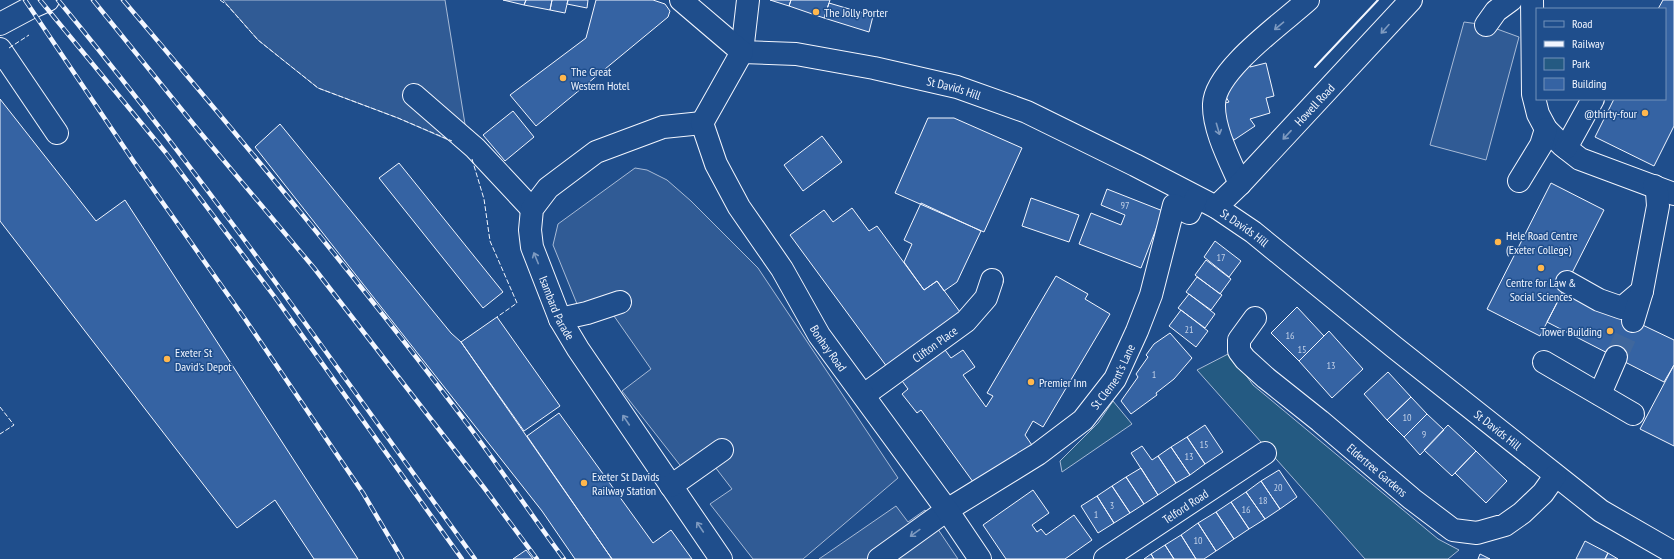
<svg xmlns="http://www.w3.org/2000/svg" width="1674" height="559" font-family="'PT Sans Narrow',sans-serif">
	<rect width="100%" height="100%" fill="#1f4e8c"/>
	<path fill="#245a82" stroke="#a8bbd7" d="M1230 353 1253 385 1438 539 1459 550 1448 559H1365L1197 370Z
		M1113 401 1132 424 1062 472 1060 461 1098 423Z"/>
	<path fill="#305b95" stroke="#a8bbd7" d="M223 0H445L469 149 398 118 318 88 258 40Z
		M1464 22 1486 25 1519 37 1486 160 1430 145Z
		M635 168 647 170 667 180 691 201 758 268 898 478 803 559H753L710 504 732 489 705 454 683 469 622 391 651 369 614 316 611 301 577 304 553 245 558 224Z
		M896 506 908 522 925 510 958 559H819Z"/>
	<path fill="#3563a3" stroke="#f2f6ff" d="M503 0H526L524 5Z
		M526 0H552L550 10 524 5Z
		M552 0H568L565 13 550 10Z
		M568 0H588L587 8 567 4Z
		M596 0H653L665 4 670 11 668 17 536 126 510 95 586 38Z
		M770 0H791L789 6Z
		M791 0H830L824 18 789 6Z
		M1663 0H1674V126L1654 166 1595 137 1614 99H1665V9H1658Z
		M829 3 873 16 869 32 824 18Z
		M1248 57 1250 67 1266 63 1274 96 1266 98 1270 113 1250 119 1255 126 1234 140 1224 126 1218 105 1229 102 1223 92Z
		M0 99 96 221 125 200 358 559H314L275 500 237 528 0 221Z
		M513 111 534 137 505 161 483 135Z
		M928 118H954L1022 148 984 232 895 193Z
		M280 124 451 333 461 342 612 559H575L542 511 255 147Z
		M822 136 842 162 803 191 784 165Z
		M399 163 503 292 483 308 379 178Z
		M1551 183 1604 210 1540 336 1487 309Z
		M1107 189 1163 211 1141 268 1079 244 1091 213 1121 225 1125 215 1101 205Z
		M1031 198 1079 215 1069 242 1022 226Z
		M921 203 981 231 957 282 944 291 937 281 924 290 904 262 912 244 904 240Z
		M852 208 869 231 877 226 924 290 937 281 963 316 890 371 790 235 824 210 833 222Z
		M1215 241 1241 261 1229 277 1204 257Z
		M1206 260 1231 279 1220 294 1195 275Z
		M1056 276 1088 294 1085 299 1110 314 1043 427 1033 421 1025 435 1036 451 976 486 921 410 917 413 902 394 908 389 897 374 940 343 951 358 963 350 975 367 963 375 986 407 993 396 987 393Z
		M1197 277 1222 295 1211 310 1186 292Z
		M1565 288 1674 340V365L1664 382 1547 322Z
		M1189 294 1215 314 1205 328 1178 308Z
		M1297 307 1324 336 1299 361 1271 333Z
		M1181 310 1208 331 1196 347 1169 326Z
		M497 317 560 406 524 431 461 342Z
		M1329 331 1363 369 1332 398 1299 361Z
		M1170 333 1192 358 1174 379 1156 393 1157 395 1131 414 1121 401 1138 377 1136 374 1148 357 1146 355 1154 344Z
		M1674 365V446L1640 429Z
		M1388 372 1411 397 1387 420 1364 394Z
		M1411 397 1427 414 1404 437 1387 420Z
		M559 413 653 543 671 530 692 559H612L527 436Z
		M1427 414 1444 430 1420 455 1404 437Z
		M1205 425 1223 452 1205 464 1187 437Z
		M1448 425 1476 451 1452 476 1424 450Z
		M1187 437 1205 464 1190 475 1171 447Z
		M1142 446 1152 460 1158 456 1176 483 1158 495 1131 453Z
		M1171 447 1190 475 1176 483 1158 456Z
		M1476 451 1507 481 1486 503 1455 473Z
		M1141 468 1158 495 1144 504 1126 477Z
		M1279 470 1297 497 1280 509 1261 481Z
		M1126 477 1144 504 1130 513 1112 486Z
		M1261 481 1280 509 1265 519 1246 492Z
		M1112 486 1130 513 1114 523 1097 496Z
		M1033 490 1049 513 1032 525 1037 532 1041 529 1046 535 1074 515 1092 540 1065 559H1006L983 525Z
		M1246 492 1265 519 1249 529 1231 502Z
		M1097 496 1114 523 1098 533 1081 506Z
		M1231 502 1249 529 1234 539 1216 512Z
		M1216 512 1234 539 1216 551 1198 523Z
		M1198 523 1216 551 1204 559H1196L1181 535Z
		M1181 535 1196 559H1174L1165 545Z
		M1585 541 1608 553 1605 559H1576Z
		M1165 545 1174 559H1154L1151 554Z
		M526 550 533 559H513Z
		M1608 553 1618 559H1605Z
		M1151 554 1154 559H1144Z
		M1480 554 1490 559H1478Z"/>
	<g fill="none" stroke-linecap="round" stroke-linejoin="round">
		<path stroke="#3f679d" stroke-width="22" stroke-dasharray="22 11" stroke-linecap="butt" d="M1616 357 1633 321"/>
		<defs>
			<g id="minor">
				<path id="s1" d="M748 0 742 52 796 54 874 68 957 87 1027 112 1135 165 1216 207 1253 232 1394 347 1601 511 1674 553"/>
				<path d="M1532 0 1533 94 1538 114 1546 129 1562 145 1580 159 1674 194"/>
				<path d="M0 24 30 8 48 0"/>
				<path d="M1486 25 1496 11 1511 0"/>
				<path d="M0 49 57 133"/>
				<path d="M414 95 475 148 532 209"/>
				<path id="s2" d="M702 123 663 127 596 152 548 188 532 209 530 230 532 247 560 319 578 349 721 559"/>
				<path d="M1566 148 1593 99"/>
				<path d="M1519 181 1541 145 1546 129"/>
				<path d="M1240 184C1230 161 1213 129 1214 104 1215 70 1284 22 1308 0"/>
				<path id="s3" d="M1216 207 1240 184 1411 0"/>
				<path d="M1567 282 1599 300 1622 308 1642 291"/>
				<path id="s4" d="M1255 318 1239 340V351L1245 359 1266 378 1320 421 1412 499 1453 530 1477 533 1505 525 1522 513 1543 493 1555 476"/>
				<path d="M560 319 587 313 620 302"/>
				<path d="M1633 321 1642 291 1658 206 1657 192 1654 186"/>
				<path d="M1544 362 1633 414"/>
				<path d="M1600 394 1616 357"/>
				<path id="s5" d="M864 395 966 321 986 298 992 280"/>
				<path d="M671 486 722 450"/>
				<path id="s6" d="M879 559 947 510 1038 454 1083 420 1115 379 1137 331 1151 295 1174 205 1189 213 1196 198"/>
				<path id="s7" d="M1105 559 1265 453"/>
			</g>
			<g id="highway">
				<path id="s8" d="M681 0 742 52 702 123 716 164 739 207 782 269 819 335 947 510 980 559"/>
			</g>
		</defs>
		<use href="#minor" stroke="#f2f6ff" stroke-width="24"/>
		<use href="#highway" stroke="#f2f6ff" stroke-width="24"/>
		<use href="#minor" stroke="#1f4e8c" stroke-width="22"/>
		<use href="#highway" stroke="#1f4e8c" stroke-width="22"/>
		<defs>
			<path id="rail" d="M25 0 134 162 245 319 363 493 402 559
				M40 0 166 153 274 296 462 559
				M58 0C206 179 339 371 475 559
				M93 0 199 131 314 268 485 489 537 559
				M123 0C241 139 358 279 468 425 501 469 531 515 564 559"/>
		</defs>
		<use href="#rail" stroke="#f2f6ff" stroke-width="4.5"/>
		<use href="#rail" stroke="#1f4e8c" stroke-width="3" stroke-dasharray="9" stroke-linecap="butt"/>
		<path stroke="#f2f6ff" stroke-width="1" stroke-dasharray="5 2" stroke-linecap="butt" d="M220 0 227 5 258 40 318 88 398 118 452 141
			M9 48 29 35
			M472 159 484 199 490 241 517 303 497 317
			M0 407 14 425 0 434"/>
		<path stroke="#f2f6ff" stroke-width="2" d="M1315 67 1378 0"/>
	</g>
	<defs><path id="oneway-shaft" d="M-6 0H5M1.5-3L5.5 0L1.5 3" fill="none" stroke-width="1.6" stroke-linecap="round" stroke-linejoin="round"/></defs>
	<g stroke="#7e9ac0">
		<use href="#oneway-shaft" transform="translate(1279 26) rotate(140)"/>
		<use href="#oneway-shaft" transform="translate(1385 29) rotate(132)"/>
		<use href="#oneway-shaft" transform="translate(1218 129) rotate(74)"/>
		<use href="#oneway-shaft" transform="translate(1287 135) rotate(133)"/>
		<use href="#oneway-shaft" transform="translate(536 258) rotate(-112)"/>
		<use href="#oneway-shaft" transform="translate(626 420) rotate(-124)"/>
		<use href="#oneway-shaft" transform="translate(700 527) rotate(-124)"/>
		<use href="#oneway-shaft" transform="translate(915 533) rotate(144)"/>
	</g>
	<g fill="#ffb74d" stroke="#1f4e8c" stroke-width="1.5">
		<circle cx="816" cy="12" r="4"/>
		<circle cx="563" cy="78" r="4"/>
		<circle cx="1645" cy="113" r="4"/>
		<circle cx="1498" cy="242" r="4"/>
		<circle cx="1541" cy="268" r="4"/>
		<circle cx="1610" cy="331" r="4"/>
		<circle cx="167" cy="359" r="4"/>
		<circle cx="1031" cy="382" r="4"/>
		<circle cx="584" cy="483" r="4"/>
	</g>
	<g text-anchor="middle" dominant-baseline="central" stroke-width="3" stroke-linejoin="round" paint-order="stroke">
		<g font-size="10" fill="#c3d1e8">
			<text x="1125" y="205">97</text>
			<text x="1221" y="257">17</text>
			<text x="1189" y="329">21</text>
			<text x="1290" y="335">16</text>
			<text x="1302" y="349">15</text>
			<text x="1331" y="365">13</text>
			<text x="1154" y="374">1</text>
			<text x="1407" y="417">10</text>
			<text x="1424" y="434">9</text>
			<text x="1204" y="444">15</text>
			<text x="1189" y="456">13</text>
			<text x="1278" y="487">20</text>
			<text x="1263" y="500">18</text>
			<text x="1112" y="505">3</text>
			<text x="1246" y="509">16</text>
			<text x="1096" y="514">1</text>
			<text x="1198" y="540">10</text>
		</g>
		<g font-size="12" fill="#f2f6ff" stroke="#1f4e8c" text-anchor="start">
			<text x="824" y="12">The Jolly Porter</text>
			<text x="571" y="71">The Great<tspan x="571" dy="14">Western Hotel</tspan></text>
			<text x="1637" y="113" text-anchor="end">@thirty-four</text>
			<text x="1506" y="235">Hele Road Centre<tspan x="1506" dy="14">(Exeter College)</tspan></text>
			<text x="1541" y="282" text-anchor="middle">Centre for Law &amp;<tspan x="1541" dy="14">Social Sciences</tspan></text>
			<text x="1602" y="331" text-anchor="end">Tower Building</text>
			<text x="175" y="352">Exeter St<tspan x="175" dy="14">David's Depot</tspan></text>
			<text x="1039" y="382">Premier Inn</text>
			<text x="592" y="476">Exeter St Davids<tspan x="592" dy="14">Railway Station</tspan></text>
		</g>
		<g font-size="12" fill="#f2f6ff" stroke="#1f4e8c">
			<text stroke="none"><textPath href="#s1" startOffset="268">St Davids Hill</textPath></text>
			<text stroke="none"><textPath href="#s3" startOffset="142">Howell Road</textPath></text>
			<text stroke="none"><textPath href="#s1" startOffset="592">St Davids Hill</textPath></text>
			<text stroke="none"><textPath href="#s2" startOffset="301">Isambard Parade</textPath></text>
			<text stroke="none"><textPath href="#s5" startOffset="87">Clifton Place</textPath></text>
			<text stroke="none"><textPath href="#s8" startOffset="421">Bonhay Road</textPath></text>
			<text stroke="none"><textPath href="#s6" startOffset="300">St Clement's Lane</textPath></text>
			<text stroke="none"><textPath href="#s1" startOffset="916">St Davids Hill</textPath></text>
			<text stroke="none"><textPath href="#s4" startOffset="221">Eldertree Gardens</textPath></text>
			<text stroke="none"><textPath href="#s7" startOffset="96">Telford Road</textPath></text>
		</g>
	</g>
	<rect x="1536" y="8" width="130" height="92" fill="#1f4e8c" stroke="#7391ba"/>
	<rect x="1544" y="21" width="20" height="6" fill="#1f4e8c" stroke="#7391ba"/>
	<text x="1572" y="28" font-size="12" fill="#f2f6ff">Road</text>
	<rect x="1544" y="41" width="20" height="6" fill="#f2f6ff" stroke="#7391ba"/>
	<text x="1572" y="48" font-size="12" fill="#f2f6ff">Railway</text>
	<rect x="1544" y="58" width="20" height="12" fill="#245a82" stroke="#7391ba"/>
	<text x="1572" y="68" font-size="12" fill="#f2f6ff">Park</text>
	<rect x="1544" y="78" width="20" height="12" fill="#3563a3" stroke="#7391ba"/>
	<text x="1572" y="88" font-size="12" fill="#f2f6ff">Building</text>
</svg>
